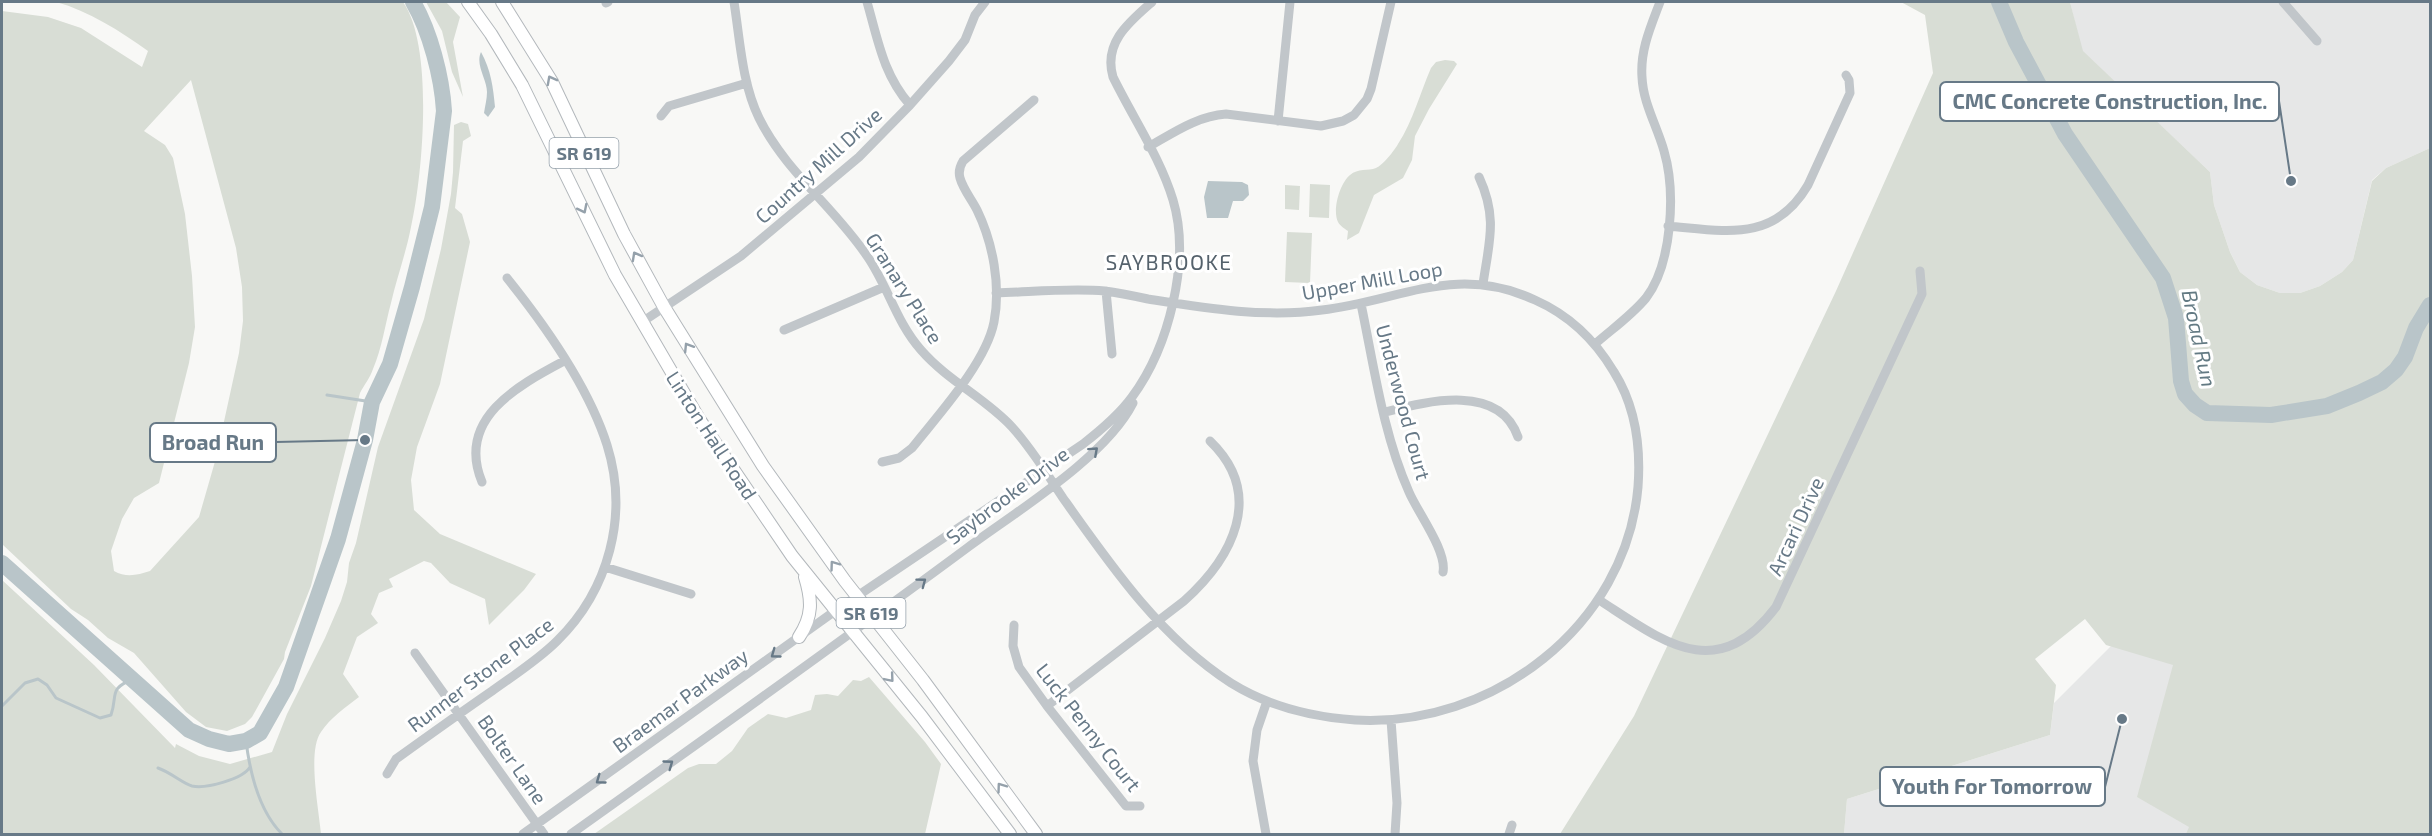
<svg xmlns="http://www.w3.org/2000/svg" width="2432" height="836" font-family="'Exo 2',sans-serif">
	<rect width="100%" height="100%" fill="#f8f8f6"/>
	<path fill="#e6e7e7" d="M2070 2H2430V148L2386 168 2372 180 2353 260 2342 272 2320 286 2300 293H2280L2257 285 2240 272 2230 252 2214 205 2210 172 2082 51Z
		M2131 626 2214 647 2224 834H1844L1847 799 2050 735 2054 703Z"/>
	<path fill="#d8ddd5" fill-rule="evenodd" d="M56 2H403C434 46 423 174 411 227 406 253 397 277 391 303 385 325 382 348 373 369 370 378 364 385 360 393L311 586 285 652 284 659 252 717 245 724 227 731 206 727 186 712 134 653 108 638 88 620 71 609 2 544V11L48 17 81 28 142 67 148 51C120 31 89 11 56 2ZM191 80 236 248 242 287 243 321 239 353 216 458 199 517 150 571C138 575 126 578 114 571L111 551 122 519 134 498 159 483 189 363 195 327 192 276 185 214 173 158 165 145 144 131Z
		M426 2H446L460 17 453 42 463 97 452 72 442 31Z
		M1901 2H2070L2083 51 2210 172 2214 205 2230 252 2240 272 2257 285 2280 293H2300L2320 286 2342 272 2353 260 2372 181 2386 168 2430 148V834H2186L2189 827 2137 797 2173 665 2106 645 2085 619 2035 659 2056 685 2050 735 1847 799 1844 834H1560L1634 716 1836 291 1933 73 1925 15Z
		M1445 60 1454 61 1457 64 1429 109 1415 136 1412 160 1403 178 1374 195 1359 233 1347 240 1348 231C1345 229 1340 226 1338 222 1332 210 1340 183 1350 175 1358 168 1368 171 1376 168 1383 165 1394 151 1398 144 1413 121 1420 93 1431 68L1436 62Z
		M461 122 468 124 471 136 463 141 455 208 462 214 470 242 440 384 417 447 411 480 414 510 440 534 536 574 524 590 489 625 485 599 450 583 431 563 424 561 389 579 393 587 379 593 371 614 378 623 357 637 343 674 359 697C346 707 330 718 321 732 307 751 319 810 321 834H2V580L94 665 175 748 176 744 199 756 230 764 272 752 287 714 325 638 341 601 347 582 349 563 356 543 378 447 424 319 441 249 451 194 453 172 454 125Z
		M1310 184 1330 185 1329 218 1309 217Z
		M1285 185 1300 186 1299 210 1285 209Z
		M1287 232 1312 233 1310 283 1285 282Z
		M869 677 925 742 941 764 925 834H900L898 833 887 834H594L688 768 699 764H716L732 751 748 728 768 714 786 718 811 710 815 695 827 694 838 696 853 680 861 681Z"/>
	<path fill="#b9c5c9" d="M481 52C491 70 493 87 495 107L488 117 484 113C485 106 487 99 487 92 487 79 475 65 481 52Z
		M1208 181 1242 182 1248 185 1249 195 1243 201H1233L1228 218H1207L1204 197Z"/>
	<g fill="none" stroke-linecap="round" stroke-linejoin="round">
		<path stroke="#b9c5c9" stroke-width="3" d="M327 395 372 402
			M2 706 25 683 38 679 47 685 56 698 100 718 111 715C118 695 108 689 133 679
			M246 741C250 773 259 811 282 834
			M158 768C170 772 184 784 192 786 206 789 243 779 250 767"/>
		<path stroke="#b9c5c9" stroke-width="16" d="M1999 2 2016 42 2065 134 2163 278 2176 318 2181 381 2185 394 2195 405 2207 413 2271 415 2327 406 2359 393 2382 382 2396 370 2405 357 2416 328 2430 305
			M2 563 189 730 209 739 229 744 246 741 260 733 286 687 338 539 365 440 372 402 390 364 412 287 432 207 444 111C442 77 430 31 413 2"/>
		<defs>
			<path id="major" d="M468 2 491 34 522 85 615 275 699 419 792 556 922 717 1010 834
				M502 2 552 82 624 234 664 307 763 466 845 581 923 680 1036 834
				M799 637C813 616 812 600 805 577"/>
		</defs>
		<use href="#major" stroke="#b3b8bc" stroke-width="14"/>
		<path stroke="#c1c6ca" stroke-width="9" d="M734 2C740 40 742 83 759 118 785 171 835 208 867 256 888 286 896 322 921 350 948 381 985 398 1012 427 1032 449 1047 474 1063 498 1111 566 1161 638 1231 683 1268 706 1312 717 1355 720 1492 728 1626 626 1638 487 1641 446 1636 407 1614 372 1595 340 1569 315 1535 300 1455 263 1400 301 1322 310 1264 318 1205 308 1148 299 1134 296 1120 293 1105 291 1069 288 1032 292 996 293
			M867 2C878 40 883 74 910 105
			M2283 2 2317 41
			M606 3 608 2
			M661 116 669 106 747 83
			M1278 121 1290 2
			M1148 147C1173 133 1197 116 1226 114L1321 126 1343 121 1354 115 1367 99 1371 89 1391 2
			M1479 177C1498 218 1489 242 1483 284
			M1668 226C1726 231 1774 243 1808 185L1850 93 1849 80 1846 75
			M1106 291 1112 354
			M1361 304C1374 366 1383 434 1409 492 1418 513 1447 551 1443 572
			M642 322 741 256 859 157 910 105 949 61 965 40 975 15 985 2
			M784 330 884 287
			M1595 344C1612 329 1631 316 1646 298 1672 264 1676 192 1664 151 1657 126 1643 103 1642 77 1640 50 1651 26 1660 2
			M1385 412C1425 402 1499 382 1518 437
			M882 462 899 458 912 448C938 415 986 363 994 322 1001 286 993 243 977 210 972 200 963 189 960 178 958 171 960 166 963 161L1034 100
			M482 482C456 419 517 386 564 361
			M605 567 691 594
			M1599 600C1663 641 1716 686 1776 607L1922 294 1920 271
			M1014 625 1013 646 1019 667 1047 706 1126 806H1140
			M415 653 544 834
			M1047 706 1184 601C1232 558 1266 495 1210 441
			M1391 720 1397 803 1395 834
			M387 774 396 759C428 736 460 713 492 691 514 675 538 660 557 641 609 590 629 515 607 445 589 388 544 324 507 278
			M523 834 835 611 1083 444C1101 430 1119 415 1132 397 1169 347 1191 260 1173 200 1160 157 1133 118 1113 77 1103 43 1129 22 1152 2
			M571 834C703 740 836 645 967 548 1017 511 1106 457 1133 403
			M1266 834 1253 761 1257 730 1267 701
			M1509 834 1512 825"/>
		<use href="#major" stroke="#fff" stroke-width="12"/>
	</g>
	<defs><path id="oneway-chevron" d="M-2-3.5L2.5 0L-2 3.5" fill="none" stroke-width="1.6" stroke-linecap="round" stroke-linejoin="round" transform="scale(1.5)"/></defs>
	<g stroke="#95a1ab">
		<use href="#oneway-chevron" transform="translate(551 80) rotate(-118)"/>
		<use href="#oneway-chevron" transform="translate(583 209) rotate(63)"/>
		<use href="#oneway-chevron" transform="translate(636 256) rotate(-119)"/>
		<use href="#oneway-chevron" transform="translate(688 347) rotate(-122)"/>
		<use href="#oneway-chevron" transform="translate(834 565) rotate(-126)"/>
		<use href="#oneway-chevron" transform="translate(890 678) rotate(50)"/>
		<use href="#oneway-chevron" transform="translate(1001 787) rotate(-126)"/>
	</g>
	<g stroke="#677987">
		<use href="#oneway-chevron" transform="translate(1094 451) rotate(-42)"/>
		<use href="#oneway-chevron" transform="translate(922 582) rotate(-37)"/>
		<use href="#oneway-chevron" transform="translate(775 654) rotate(144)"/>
		<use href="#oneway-chevron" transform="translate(669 764) rotate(-36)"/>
		<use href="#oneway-chevron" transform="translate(600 780) rotate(144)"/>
	</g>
	<g text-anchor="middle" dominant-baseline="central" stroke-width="6" stroke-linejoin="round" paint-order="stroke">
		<g fill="#fff" stroke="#95a1ab" stroke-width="1.5">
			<rect x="549.5" y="138" width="69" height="30" rx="4.5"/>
			<rect x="836.5" y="598" width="69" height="30" rx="4.5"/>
		</g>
		<g font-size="18" font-weight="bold" fill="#677987">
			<text x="584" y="153">SR 619</text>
			<text x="871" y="613">SR 619</text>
		</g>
		<g font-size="20" fill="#677987" stroke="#fff">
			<text transform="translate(818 165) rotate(-42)">Country Mill Drive</text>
			<text transform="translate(1372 280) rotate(-10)">Upper Mill Loop</text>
			<text transform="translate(905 288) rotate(58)">Granary Place</text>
			<text transform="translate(1404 402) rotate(75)">Underwood Court</text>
			<text transform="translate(712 435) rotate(57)">Linton Hall Road</text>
			<text transform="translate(1007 495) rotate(-37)">Saybrooke Drive</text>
			<text transform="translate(1795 526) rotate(-65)">Arcari Drive</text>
			<text transform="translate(480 674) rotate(-37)">Runner Stone Place</text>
			<text transform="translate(680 700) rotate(-36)">Braemar Parkway</text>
			<text transform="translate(1089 727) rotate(52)">Luck Penny Court</text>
			<text transform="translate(513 759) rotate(55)">Bolter Lane</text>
		</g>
		<g font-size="21" letter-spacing="1.5" fill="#55626c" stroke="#fff">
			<text x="1169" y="261">SAYBROOKE</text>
		</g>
		<g font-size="21" font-style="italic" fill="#637a83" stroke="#fff">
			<text transform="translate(2200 338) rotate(78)">Broad Run</text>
		</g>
	</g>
	<path fill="none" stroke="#677987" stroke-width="2" d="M2291 181L2279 101M365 440L276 442M2122 719L2105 787"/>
	<g fill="#677987" stroke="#fff" stroke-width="2">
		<circle cx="2291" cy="181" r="6"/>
		<circle cx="365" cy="440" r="6"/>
		<circle cx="2122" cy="719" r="6"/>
	</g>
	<g fill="#fff" stroke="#677987" stroke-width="2">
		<rect x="1940" y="82" width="339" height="39" rx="6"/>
		<rect x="150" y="423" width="126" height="39" rx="6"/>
		<rect x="1880" y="767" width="225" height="39" rx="6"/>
	</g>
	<g font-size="21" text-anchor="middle" font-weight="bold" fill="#677987">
		<text x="2110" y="109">CMC Concrete Construction, Inc.</text>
		<text x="213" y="450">Broad Run</text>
		<text x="1992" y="794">Youth For Tomorrow</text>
	</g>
	<rect width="2432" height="836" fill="none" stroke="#677987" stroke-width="6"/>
</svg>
